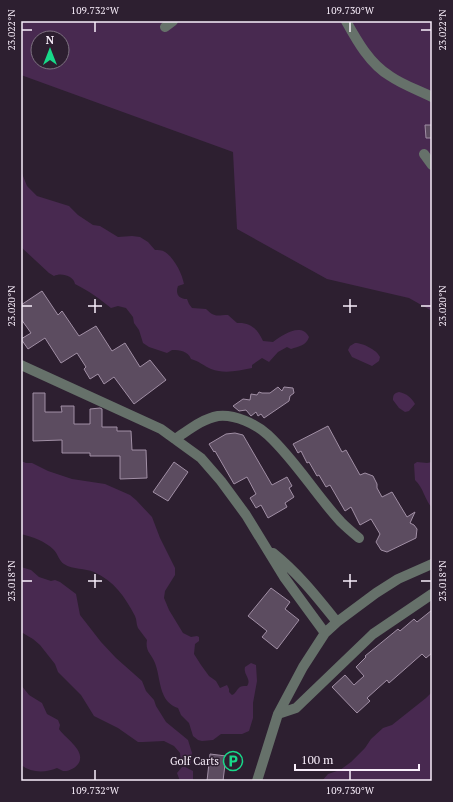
<svg xmlns="http://www.w3.org/2000/svg" width="453" height="802" font-family="'PT Serif',serif">
	<rect width="100%" height="100%" fill="#2d1f30"/>
	<path fill="#482950" fill-rule="evenodd" d="M21 21H432V311L409 298 327 279 237 229 233 152 21 75ZM38 38H62V62H38Z
		M21 171 27 186 37 196 69 206 78 215 93 225 100 226 118 237 132 236 140 237 148 242 155 250C158 250 162 250 165 252 174 258 182 273 184 284L178 286C175 294 179 299 187 299L189 304 192 308 206 309C215 318 217 315 228 315L237 323C250 322 258 329 263 341L273 342C283 335 301 322 309 337 306 346 299 346 291 349L287 347 278 352 269 362 262 358 252 365V368C238 371 224 374 211 369 204 366 199 361 191 359 188 351 180 350 172 350L167 353 149 347 143 343 139 330 134 323 133 317 126 308 118 306 111 308C100 299 89 291 75 284 74 276 61 272 54 276L49 273 21 247Z
		M355 343C363 343 377 350 380 357L379 361 372 366 352 357 348 350 350 346Z
		M399 392C407 394 411 397 415 404L409 411 405 412 399 408 393 400C393 395 394 393 399 392Z
		M21 461 26 463H32L48 471 72 479 105 484 130 495 136 500 152 517 160 538 175 568V575L165 591 164 598 169 610 183 633 191 637 197 636 199 637V641L195 644 194 654 201 665 209 676 216 681 220 688 227 685 229 689V692L232 695 234 694C240 687 238 686 247 686 252 679 243 675 245 667L251 663 256 665 257 681 253 703V718L249 731 242 734H221L213 740 202 741 198 740 193 736 189 723 181 715 178 708C172 706 167 702 164 696 159 686 159 673 155 663 151 653 145 652 147 640 144 636 141 632 138 628 136 624 137 620 135 616 125 597 114 581 94 572 85 568 73 570 64 564 59 561 58 554 54 550 45 541 33 537 21 534Z
		M417 462 427 463 432 462V508C425 500 423 487 415 480L414 464Z
		M21 567 31 570 39 577 51 581 55 580 60 582 76 594 80 615 101 642 116 658 142 681 146 691 154 700 156 706 166 722 188 740 192 753 191 757V764L181 763 180 753 174 746 164 741 143 742H138L118 728 94 716 81 695 58 672 55 664 40 645 33 639 21 632Z
		M21 685 29 695 42 703 47 714 58 720 60 725 59 729C64 737 82 748 80 759 80 766 69 772 63 771 61 770 59 769 57 768 45 773 32 773 21 765Z
		M432 692V781H322L328 774 340 770 351 762 365 748 371 739 383 728 392 725 426 698Z
		M182 767H185L193 771V781H180L177 773Z"/>
	<path fill="#5c4c60" stroke="#a18fa5" d="M425 125H432V138H426Z
		M42 291 58 315 62 311 79 336 96 326 112 351 125 343 140 367 150 360 166 380 134 404 114 377 104 384 98 374 90 379 84 369 86 367 77 353 61 363 45 338 28 349 21 339 31 333 21 319V305Z
		M278 387 282 391 284 387 293 388 294 393 290 396 289 401 264 418 261 414 258 416 256 412 251 416 246 410 239 411 233 406 243 399 250 400 251 394 257 395 259 392 262 393H270Z
		M33 393H45V412H62L61 406H74V424H90V409L100 408 102 409V427H117V431H131L132 450H146L147 478 120 479V456H90V453H62V440L33 441Z
		M328 426 342 452 346 450 360 475 365 473 373 476 377 484V488L382 497 392 492 407 517 415 512 410 523 414 525 417 529 416 538 387 552 381 550 376 542 380 534 371 519 360 525 351 507 345 511 330 485 326 487 319 475 317 476 309 462 307 463 301 451 298 453 293 444Z
		M235 433 243 435 272 485 287 477 292 486 289 488 294 497 285 503 287 507 268 518 261 505 256 508 250 498 256 494 247 477 234 484 215 451 214 452 209 444 226 434Z
		M174 462 188 472 168 501 153 492Z
		M271 588 290 602 285 609 299 620 277 649 262 637 267 631 248 616Z
		M432 610V653L426 658 422 654 389 683 387 680 367 698 370 701 357 713 332 687 345 675 354 685 364 676 356 667 366 657 365 656 398 629 400 631 414 619 417 622Z
		M210 754 226 756 223 781H207Z"/>
	<g fill="none" stroke-linecap="round" stroke-linejoin="round">
		<path stroke="#66716a" stroke-width="10" d="M346 21C357 41 370 64 390 76 403 85 418 90 432 97
			M165 27 173 21
			M424 154 432 165
			M21 365 161 429 201 458 221 481 246 515 284 577 325 633
			M175 439C189 430 202 419 218 416 235 414 256 424 268 435 296 461 315 494 341 522 346 527 353 533 359 538
			M273 553C299 574 316 596 337 622
			M278 714 296 708 373 634 432 594
			M257 781 278 714 303 667 325 633 337 622 376 593 398 579 432 564"/>
	</g>
	<path fill="none" stroke="#f8eefa" stroke-width="1.5" d="M95 22V32M350 22V32M22 30H32M421 30H431M95 299V313M350 299V313M22 306H32M88 306H102M343 306H357M421 306H431M95 574V588M350 574V588M22 581H32M88 581H102M343 581H357M421 581H431M95 770V780M350 770V780"/>
	<defs>
		<symbol id="parking-ring" viewBox="-11 -11 22 22"><circle r="9.5" fill="#2d1f30" stroke="#18d989" stroke-width="1.5"/><path d="M-3.5-5.5H1a3.5 3.5 0 0 1 0 7H-1V5.5H-3.5ZM-1-3.4V-.6H.8a1.4 1.4 0 0 0 0-2.8Z" fill="#18d989"/></symbol>
	</defs>
	<g fill-rule="evenodd">
		<use href="#parking-ring" x="222" y="750" width="22" height="22"/>
	</g>
	<g text-anchor="middle" dominant-baseline="central" stroke-width="3" stroke-linejoin="round" paint-order="stroke">
		<g font-size="11" fill="#f8eefa" stroke="#2d1f30" text-anchor="end">
			<text x="219" y="761">Golf Carts</text>
		</g>
	</g>
	<rect width="453" height="802" fill="none" stroke="#2d1f30" stroke-width="44"/>
	<g transform="translate(50 50)"><circle r="19" fill="#2d1f30" stroke="#7e7281"/>
	<path d="M0-3L7 15L0 10L-7 15Z" fill="#18d989"/>
	<text y="-6" font-size="11" font-weight="bold" text-anchor="middle" fill="#f8eefa">N</text>
	</g>
	<path d="M295 764v6h124v-6" fill="none" stroke="#f8eefa" stroke-width="2"/>
	<text x="301" y="764" font-size="12" fill="#f8eefa" stroke="#2d1f30" stroke-width="3" paint-order="stroke">100 m</text>
	<rect x="22" y="22" width="409" height="758" fill="none" stroke="#f8eefa" stroke-width="1.5"/>
	<g font-size="10" text-anchor="middle" fill="#f8eefa">
		<text x="95" y="14">109.732°W</text>
		<text x="350" y="14">109.730°W</text>
		<text transform="translate(11 30) rotate(-90)" y="4">23.022°N</text>
		<text transform="translate(442 30) rotate(-90)" y="4">23.022°N</text>
		<text transform="translate(11 306) rotate(-90)" y="4">23.020°N</text>
		<text transform="translate(442 306) rotate(-90)" y="4">23.020°N</text>
		<text transform="translate(11 581) rotate(-90)" y="4">23.018°N</text>
		<text transform="translate(442 581) rotate(-90)" y="4">23.018°N</text>
		<text x="95" y="794">109.732°W</text>
		<text x="350" y="794">109.730°W</text>
	</g>
</svg>
